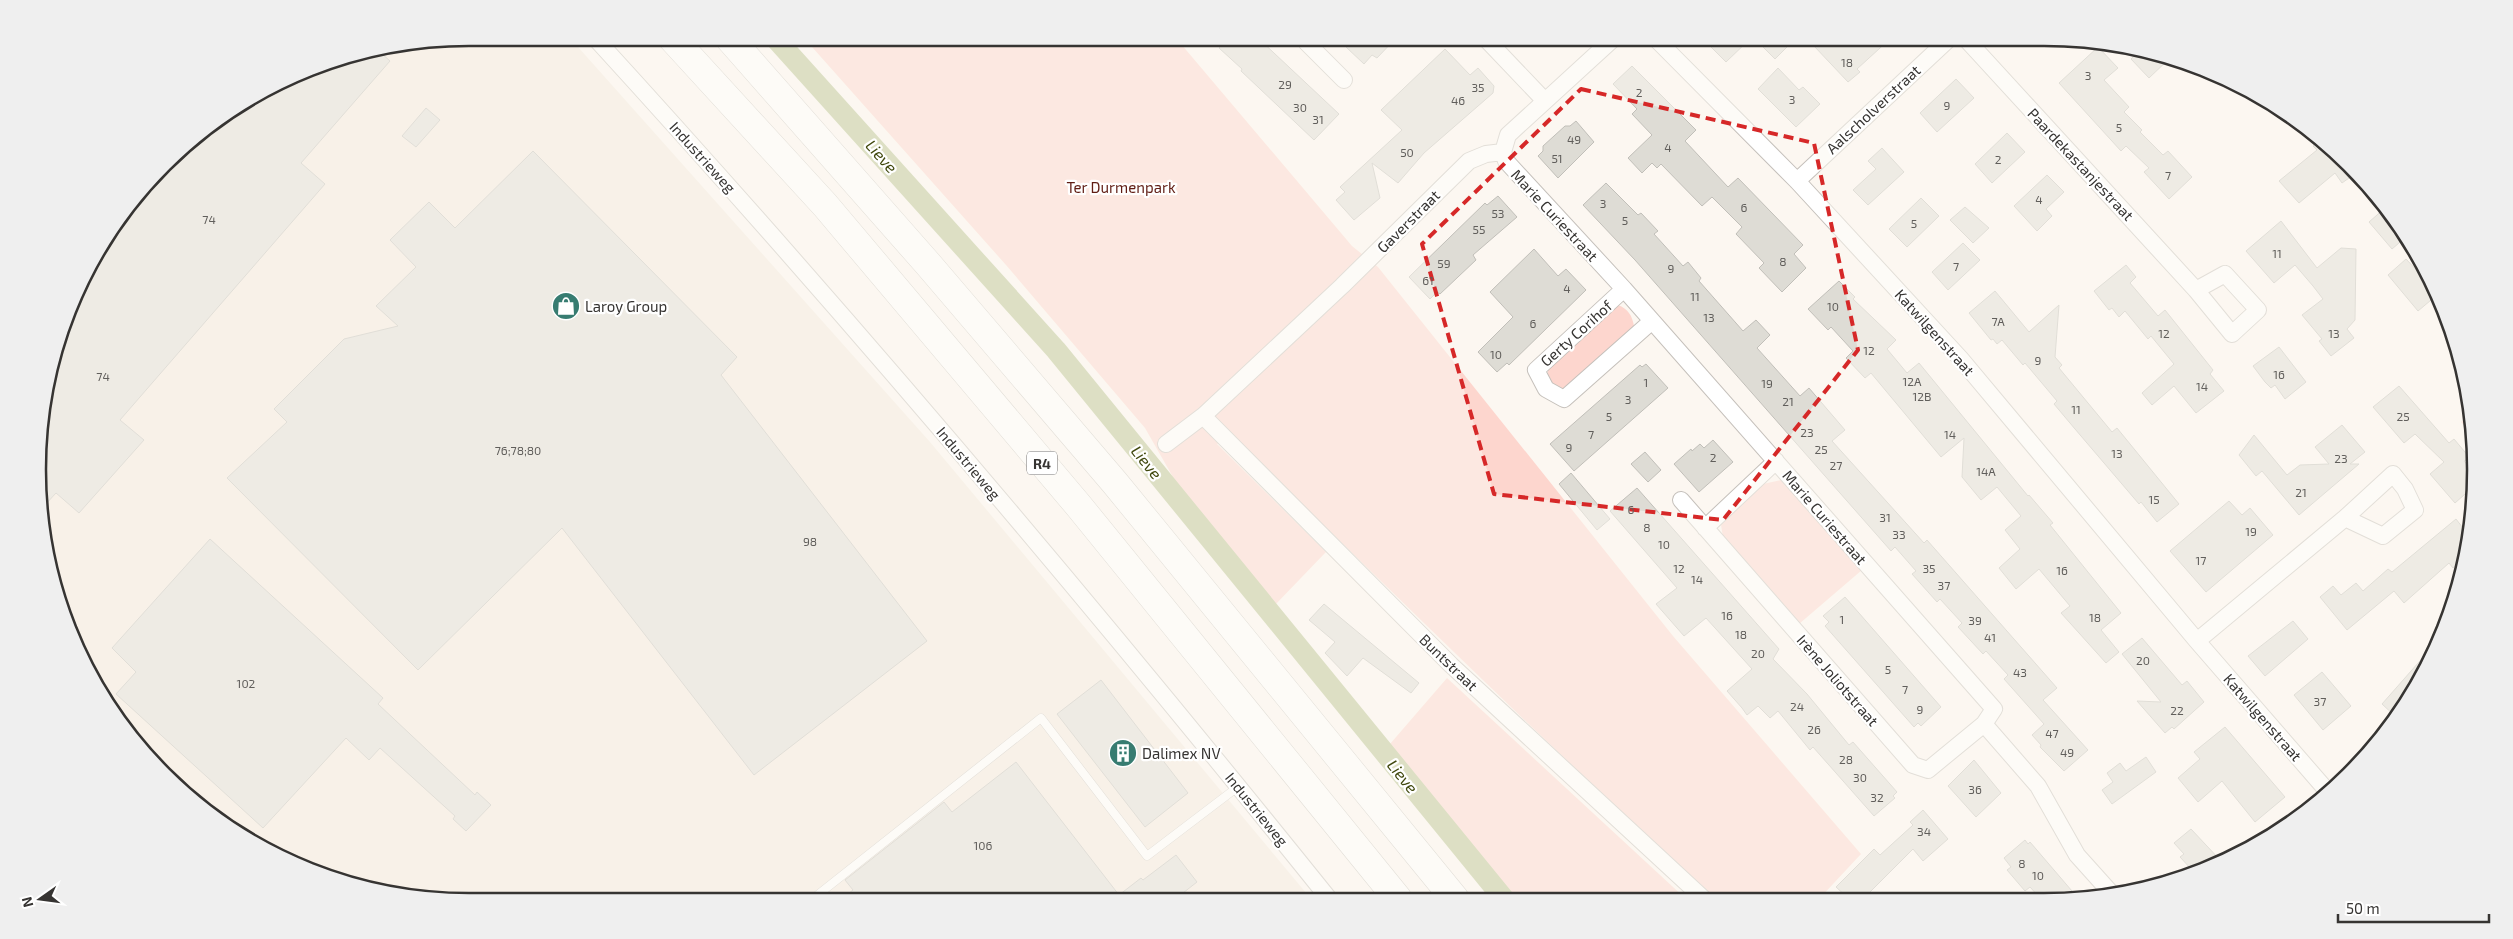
<svg xmlns="http://www.w3.org/2000/svg" width="2513" height="939" font-family="'Exo 2',sans-serif">
	<rect width="100%" height="100%" fill="#fcf7f1"/>
	<path fill="#f3e9de" d="M470 38H570L930 442 1312 900 470 901 357 887 279 857 207 812 110 709 70 635 46 554 41 413 61 330 95 254 185 145 253 96 330 61Z"/>
	<path fill="#fdd6ce" d="M804 38H1176L1352 246 1378 267 1673 636 1861 854 1820 898 1717 899C1551 750 1393 592 1233 437L1217 444 1326 552 1275 605 1186 500 1145 428 1006 265Z
		M1618 305C1628 309 1632 315 1634 326L1566 388 1558 389 1547 379 1548 369Z
		M2472 413 2473 436 2461 422Z
		M1781 480 1862 570 1799 624 1723 537 1721 525 1763 484Z
		M1447 678 1686 899H1516L1390 744Z"/>
	<g fill="none" stroke-linecap="round" stroke-linejoin="round">
		<path stroke="#b8c28f" stroke-width="21" d="M775 38 1056 350 1504 899"/>
	</g>
	<path fill="#dedcd5" stroke="#c1bfb9" d="M1229 38H1258L1339 114 1314 140 1241 71 1242 69 1219 48Z
		M1351 38H1396L1377 58 1372 55 1364 64 1346 47Z
		M1702 38H1751L1726 62Z
		M1754 38H1796L1775 59Z
		M1823 38H1891L1857 69 1860 72 1848 82 1814 46Z
		M2098 47 2118 68 2104 80 2129 107 2124 112 2142 130 2140 132 2163 155 2168 151 2192 177 2169 199 2144 172 2149 168 2126 146 2121 151 2059 83Z
		M1445 49 1470 75 1478 68 1494 86 1493 93 1424 153 1398 183 1372 163 1380 198 1354 220 1336 200 1345 192 1340 187 1402 130 1381 110Z
		M2140 50 2156 52 2170 58 2149 78 2131 59Z
		M380 52 390 61 301 163 325 184 120 420 144 440 79 513 56 493 44 506 41 413 61 330 95 254 185 145 253 96 330 61Z
		M1632 66 1696 130 1685 141 1728 187 1738 178 1803 245 1794 254 1806 268 1782 292 1759 268 1764 263 1736 234 1742 227 1712 197 1702 206 1661 164 1657 168 1652 163 1642 173 1628 158 1652 135 1632 114 1637 109 1613 84Z
		M1778 68 1799 90 1803 87 1820 104 1796 127 1758 89Z
		M1956 79 1974 98 1937 132 1920 113Z
		M426 108 440 120 416 147 402 136Z
		M1576 121 1594 142 1558 178 1538 156 1543 151V146L1565 126H1570Z
		M2007 133 2025 152 1992 183 1975 164Z
		M2320 140 2356 173 2342 183 2335 173 2299 203 2279 181 2317 150 2313 146Z
		M1882 148 1904 172 1868 205 1853 190 1876 169 1868 161Z
		M533 151 737 357 721 375 927 641 754 775 562 528 418 670 227 478 287 422 274 409 344 339 398 326 376 306 416 267 390 240 429 202 455 228Z
		M2047 175 2064 192 2046 209 2052 216 2037 231 2014 206Z
		M1606 183 1638 215 1641 213 1658 231 1654 234 1683 266 1688 262 1701 278 1699 281 1743 331 1756 320 1770 335 1757 348 1800 396 1809 388 1845 430 1832 441 1924 543 1927 540 2057 688 2043 700 2088 750 2064 771 2040 747 2041 745 2032 735 2044 724 2004 679 2008 675 1986 651 1983 654 1958 627 1962 623 1940 599 1937 602 1912 574 1916 571 1895 547 1891 551 1635 260 1583 205Z
		M1498 196 1517 217 1473 255 1476 260 1440 294 1437 292 1430 299 1409 277 1485 203 1487 205Z
		M1921 198 1939 216 1907 247 1889 229Z
		M1965 207 1989 228 1973 243 1950 220Z
		M2385 208 2406 237 2392 249 2369 222Z
		M2281 221 2317 268 2341 248 2356 249 2355 320 2347 329 2354 338 2331 356 2319 341 2322 339 2302 315 2323 299 2313 286 2295 265 2274 283 2246 251Z
		M1963 243 1980 260 1948 290 1932 272Z
		M1534 249 1558 276 1566 269 1586 290 1509 365 1507 363 1497 372 1478 352 1513 317 1490 292Z
		M2406 259 2423 277 2437 295 2418 311 2388 275Z
		M2126 265 2136 277 2130 283 2158 316 2165 310 2213 370 2210 374 2224 391 2196 413 2174 386 2152 405 2142 393 2174 364 2151 336 2148 339 2125 311 2119 317 2112 308 2109 310 2094 291Z
		M1839 281 1855 297 1853 299 1896 340 1887 349 1907 373 1919 363 2028 496 2029 495 2053 523 2050 525 2121 613 2101 630 2119 652 2106 663 2061 613 2070 606 2039 569 2016 589 1999 568 2020 549 2005 530 2021 516 1997 487 1981 500 1962 477 1964 438 1941 457 1871 373 1865 378 1846 358 1853 351 1831 327 1828 330 1808 309Z
		M1995 291 2029 332 2059 305 2055 357 2062 365 2059 368 2112 432 2117 428 2179 504 2157 522 2141 502 2139 504 2075 429 2054 404 2057 401 2025 363 2023 365 2002 340 1997 344 1993 339 1991 340 1969 313Z
		M2279 347 2306 382 2285 399 2275 385 2271 388 2265 382 2253 366Z
		M1646 364 1668 388 1574 471 1550 444 1640 365 1642 367Z
		M2399 386 2449 443 2454 439 2470 458 2464 461 2474 472V486L2455 503 2430 474 2444 462 2415 434 2404 443 2373 407Z
		M2342 425 2365 452 2350 464H2359L2299 515 2262 471 2256 476 2239 455 2254 435 2287 475 2300 465 2329 464 2315 447Z
		M1713 440 1733 462 1699 492 1674 464 1691 449 1692 451 1700 444 1704 448Z
		M1645 452 1661 470 1648 482 1631 464Z
		M1571 473 1610 519 1597 530 1559 484Z
		M1637 488 1779 649 1773 659 1807 694 1849 745 1853 742 1897 792 1893 796 1895 798 1874 816 1813 747 1810 750 1778 711 1770 718 1758 706 1747 715 1742 708 1727 691 1752 669 1706 618 1684 636 1656 604 1677 588 1610 511Z
		M2229 501 2242 515 2250 508 2273 535 2206 592 2170 551Z
		M2456 519 2466 532 2460 538 2467 546 2465 558 2453 568 2449 563 2404 603 2394 591 2347 630 2320 597 2333 586 2341 595 2356 583 2363 591 2388 569 2392 572Z
		M210 539 383 698 378 704 475 795 477 792 491 805 466 831 453 819 455 816 380 748 369 760 346 738 263 828 116 694 136 672 112 648Z
		M1845 597 1941 707 1921 726 1918 723 1914 727 1825 626 1829 622 1823 616Z
		M1324 604 1419 683 1411 693 1363 658 1347 676 1325 653 1335 642 1309 620Z
		M2293 621 2308 639 2265 676 2248 656Z
		M2142 638 2182 685 2187 681 2204 702 2174 729 2172 727 2165 733 2137 701 2161 702 2122 654Z
		M2426 654 2403 709 2396 717 2382 704Z
		M2322 672 2351 706 2323 730 2294 695Z
		M1101 680 1188 793 1145 827 1057 714Z
		M2225 727 2285 797 2255 822 2222 781 2198 802 2178 778 2200 759 2194 752Z
		M2146 757 2156 772 2112 804 2102 790 2113 782 2107 773 2120 763 2126 771Z
		M1974 760 2001 793 1976 817 1948 786Z
		M1016 762 1119 895 1141 878 1143 880 1176 855 1197 882 1174 900 839 901 853 890 845 880 944 802 952 812Z
		M1923 810 1948 839 1923 861 1913 849 1864 898H1848L1836 887 1874 849 1880 855 1913 825 1910 822Z
		M2191 829 2221 861 2192 870 2180 857 2184 854 2174 843Z
		M2025 840 2028 844 2030 842 2078 898H2040L2030 887 2025 891 2007 870 2011 867 2004 858Z"/>
	<g fill="none" stroke-linecap="round" stroke-linejoin="round">
		<defs>
			<path id="lane" d="M810 901 1041 718 1147 856 1239 786"/>
			<path id="street" d="M595 38C850 317 1093 605 1330 900
				M1485 38 1545 101
				M1614 38 1508 135 1503 152 1506 161 1624 289 1994 709 1984 724 2038 786 2077 855 2112 894
				M1655 38 1797 181 1960 358 2197 641 2329 793
				M1965 38 2196 290 2232 334 2258 310 2225 274 2196 290
				M1306 42 1344 80
				M1797 181 1950 38
				M1624 289 1536 370 1546 389 1564 399 1652 321
				M1203 416 1451 665 1704 899
				M1166 444 1203 416 1342 286 1469 161 1486 154 1503 152
				M1681 500 1913 765 1928 770 1984 724
				M1705 528 1776 461
				M2197 641 2345 518 2393 474 2405 489 2415 510 2383 536 2345 518"/>
			<path id="highway" d="M672 38 825 205 1078 505 1398 899
				M729 38 928 264 1115 483 1455 899"/>
		</defs>
		<use href="#lane" stroke="#c5c0bb" stroke-width="9"/>
		<use href="#street" stroke="#c5c0bb" stroke-width="18"/>
		<use href="#highway" stroke="#c5c0bb" stroke-width="29"/>
		<use href="#lane" stroke="#fff" stroke-width="8"/>
		<use href="#street" stroke="#fff" stroke-width="16"/>
		<use href="#highway" stroke="#fff" stroke-width="28"/>
	</g>
	<path d="M0 0H2513V939H0ZM1581 89 1814 143 1858 350 1723 520 1494 494 1422 244Z" fill="#fcf7f1" fill-opacity=".55" fill-rule="evenodd"/>
	<path fill="none" stroke="#d62828" stroke-width="4" stroke-dasharray="10 6" stroke-linejoin="round" d="M1581 89 1814 143 1858 350 1723 520 1494 494 1422 244Z"/>
	<defs>
		<symbol id="shop-disc" viewBox="-11 -11 22 22"><circle r="9.5" fill="#377c71" stroke="#fff"/><path d="M-5-2.5h2.3a2.7 3.5 0 0 1 5.4 0H5L5.5 6h-11ZM-1.5-2.5h3a1.5 2.3 0 0 0-3 0Z" fill="#fff"/></symbol>
		<symbol id="building-disc" viewBox="-11 -11 22 22"><circle r="9.5" fill="#377c71" stroke="#fff"/><path d="M-4-6H4V6H1V3H-1V6H-4ZM-2.5-4.3h1.7v1.8h-1.7ZM.8-4.3h1.7v1.8H.8ZM-2.5-1h1.7V.8h-1.7ZM.8-1h1.7V.8H.8Z" fill="#fff"/></symbol>
	</defs>
	<g fill-rule="evenodd">
		<use href="#shop-disc" x="550" y="290" width="32" height="32"/>
		<use href="#building-disc" x="1107" y="737" width="32" height="32"/>
	</g>
	<g text-anchor="middle" dominant-baseline="central" stroke-width="4.5" stroke-linejoin="round" paint-order="stroke">
		<g font-size="12" fill="#605e5b">
			<text x="1847" y="62">18</text>
			<text x="2088" y="75">3</text>
			<text x="1285" y="84">29</text>
			<text x="1478" y="87">35</text>
			<text x="1639" y="92">2</text>
			<text x="1792" y="99">3</text>
			<text x="1458" y="100">46</text>
			<text x="1947" y="105">9</text>
			<text x="1300" y="107">30</text>
			<text x="1318" y="119">31</text>
			<text x="2119" y="127">5</text>
			<text x="1574" y="139">49</text>
			<text x="1668" y="147">4</text>
			<text x="1407" y="152">50</text>
			<text x="1557" y="158">51</text>
			<text x="1998" y="159">2</text>
			<text x="2168" y="175">7</text>
			<text x="2039" y="199">4</text>
			<text x="1603" y="203">3</text>
			<text x="1744" y="207">6</text>
			<text x="1498" y="213">53</text>
			<text x="209" y="219">74</text>
			<text x="1625" y="220">5</text>
			<text x="1914" y="223">5</text>
			<text x="1479" y="229">55</text>
			<text x="2277" y="253">11</text>
			<text x="1783" y="261">8</text>
			<text x="1444" y="263">59</text>
			<text x="1956" y="266">7</text>
			<text x="1671" y="268">9</text>
			<text x="1428" y="280">61</text>
			<text x="1567" y="288">4</text>
			<text x="1695" y="296">11</text>
			<text x="1833" y="306">10</text>
			<text x="1709" y="317">13</text>
			<text x="1998" y="321">7A</text>
			<text x="1533" y="323">6</text>
			<text x="2164" y="333">12</text>
			<text x="2334" y="333">13</text>
			<text x="1869" y="350">12</text>
			<text x="1496" y="354">10</text>
			<text x="2038" y="360">9</text>
			<text x="2279" y="374">16</text>
			<text x="103" y="376">74</text>
			<text x="1912" y="381">12A</text>
			<text x="1646" y="382">1</text>
			<text x="1767" y="383">19</text>
			<text x="2202" y="386">14</text>
			<text x="1922" y="396">12B</text>
			<text x="1628" y="399">3</text>
			<text x="1788" y="401">21</text>
			<text x="2076" y="409">11</text>
			<text x="1609" y="416">5</text>
			<text x="2403" y="416">25</text>
			<text x="1807" y="432">23</text>
			<text x="1591" y="434">7</text>
			<text x="1950" y="434">14</text>
			<text x="1569" y="447">9</text>
			<text x="1821" y="449">25</text>
			<text x="518" y="450">76;78;80</text>
			<text x="2117" y="453">13</text>
			<text x="1713" y="457">2</text>
			<text x="2341" y="458">23</text>
			<text x="1836" y="465">27</text>
			<text x="1986" y="471">14A</text>
			<text x="2301" y="492">21</text>
			<text x="2154" y="499">15</text>
			<text x="1631" y="509">6</text>
			<text x="1885" y="517">31</text>
			<text x="1647" y="527">8</text>
			<text x="2251" y="531">19</text>
			<text x="1899" y="534">33</text>
			<text x="810" y="541">98</text>
			<text x="1664" y="544">10</text>
			<text x="2201" y="560">17</text>
			<text x="1679" y="568">12</text>
			<text x="1929" y="568">35</text>
			<text x="2062" y="570">16</text>
			<text x="1697" y="579">14</text>
			<text x="1944" y="585">37</text>
			<text x="1727" y="615">16</text>
			<text x="2095" y="617">18</text>
			<text x="1842" y="619">1</text>
			<text x="1975" y="620">39</text>
			<text x="1741" y="634">18</text>
			<text x="1990" y="637">41</text>
			<text x="1758" y="653">20</text>
			<text x="2143" y="660">20</text>
			<text x="1888" y="669">5</text>
			<text x="2020" y="672">43</text>
			<text x="246" y="683">102</text>
			<text x="1905" y="689">7</text>
			<text x="2320" y="701">37</text>
			<text x="1797" y="706">24</text>
			<text x="1920" y="709">9</text>
			<text x="2177" y="710">22</text>
			<text x="1814" y="729">26</text>
			<text x="2052" y="733">47</text>
			<text x="2067" y="752">49</text>
			<text x="1846" y="759">28</text>
			<text x="1860" y="777">30</text>
			<text x="1975" y="789">36</text>
			<text x="1877" y="797">32</text>
			<text x="1924" y="831">34</text>
			<text x="983" y="845">106</text>
			<text x="2022" y="863">8</text>
			<text x="2038" y="875">10</text>
		</g>
		<rect fill="#fff" stroke="#727170" stroke-width="1" x="1027" y="451.5" width="30" height="23" rx="4"/>
		<g font-size="14" font-weight="bold" fill="#363432">
			<text x="1042" y="463">R4</text>
		</g>
		<g font-size="15" fill="#363432" stroke="#fff">
			<text transform="translate(1873 109) rotate(-43)">Aalscholverstraat</text>
			<text transform="translate(703 157) rotate(48)">Industrieweg</text>
			<text transform="translate(2081 164) rotate(47)">Paardekastanjestraat</text>
			<text transform="translate(1555 215) rotate(47)">Marie Curiestraat</text>
			<text transform="translate(1408 221) rotate(-45)">Gaverstraat</text>
			<text transform="translate(1935 332) rotate(48)">Katwilgenstraat</text>
			<text transform="translate(1576 333) rotate(-42)">Gerty Corihof</text>
			<text transform="translate(969 463) rotate(50)">Industrieweg</text>
			<text transform="translate(1825 517) rotate(49)">Marie Curiestraat</text>
			<text transform="translate(1449 662) rotate(44)">Buntstraat</text>
			<text transform="translate(1838 680) rotate(49)">Irène Joliotstraat</text>
			<text transform="translate(2263 717) rotate(49)">Katwilgenstraat</text>
			<text transform="translate(1257 809) rotate(51)">Industrieweg</text>
		</g>
		<g font-size="15" fill="#601d14" stroke="#fff">
			<text x="1121" y="187">Ter Durmenpark</text>
		</g>
		<g font-size="15" fill="#363432" stroke="#fff" text-anchor="start">
			<text x="585" y="306">Laroy Group</text>
			<text x="1142" y="753">Dalimex NV</text>
		</g>
		<g font-size="16" font-style="italic" fill="#41490e" stroke="#fff">
			<text transform="translate(882 156) rotate(48)">Lieve</text>
			<text transform="translate(1147 462) rotate(51)">Lieve</text>
			<text transform="translate(1403 776) rotate(51)">Lieve</text>
		</g>
	</g>
	<path d="M0 0H2513V939H0ZM469 46H2044A423 423 0 0 1 2467 469V470A423 423 0 0 1 2044 893H469A423 423 0 0 1 46 470V469A423 423 0 0 1 469 46Z" fill="#efefef" fill-rule="evenodd"/>
	<path fill="none" stroke="#363432" stroke-width="2.5" d="M469 46H2044A423 423 0 0 1 2467 469V470A423 423 0 0 1 2044 893H469A423 423 0 0 1 46 470V469A423 423 0 0 1 469 46Z"/>
	<g transform="translate(40 899) rotate(256)" stroke="#ffffff" stroke-width="4" paint-order="stroke">
	<path d="M0-4L9 19L0 12L-9 19Z" fill="#363432"/>
	<text y="-8" font-size="14" font-weight="bold" text-anchor="middle" fill="#363432">N</text>
	</g>
	<path d="M2338 914v8h151v-8" fill="none" stroke="#363432" stroke-width="2.5"/>
	<text x="2346" y="914" font-size="15" fill="#363432" stroke="#ffffff" stroke-width="4" paint-order="stroke">50 m</text>
</svg>
